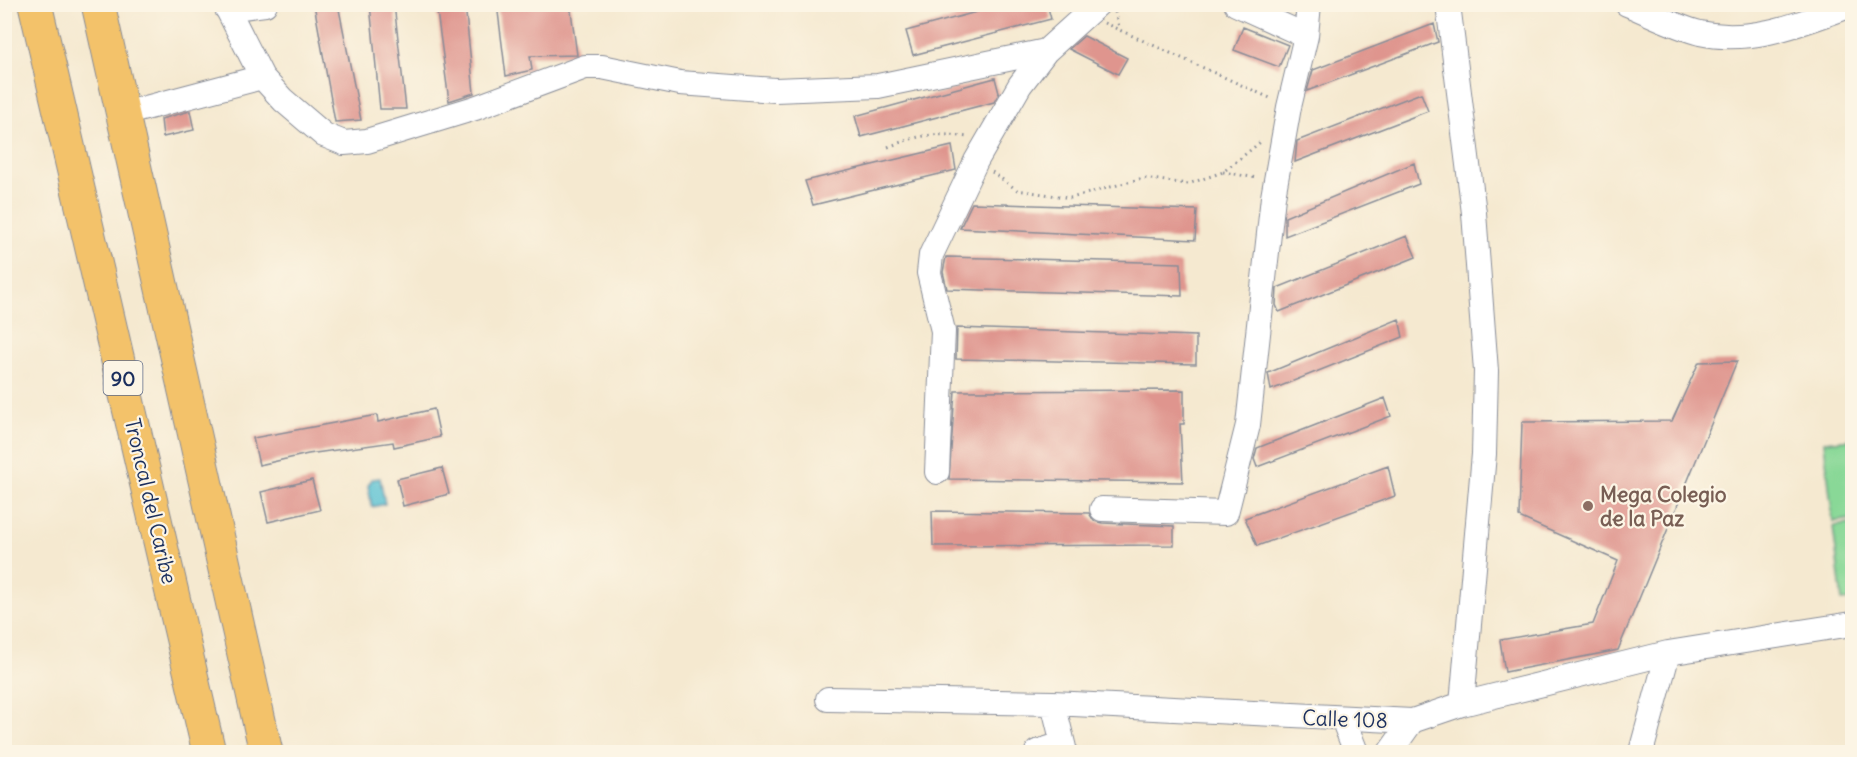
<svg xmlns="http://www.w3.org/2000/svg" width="1857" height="757" font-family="Delius,sans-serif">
	<rect width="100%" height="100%" fill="#fcf5e5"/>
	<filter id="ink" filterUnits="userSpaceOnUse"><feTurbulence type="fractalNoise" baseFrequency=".0167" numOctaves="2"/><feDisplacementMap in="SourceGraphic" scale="12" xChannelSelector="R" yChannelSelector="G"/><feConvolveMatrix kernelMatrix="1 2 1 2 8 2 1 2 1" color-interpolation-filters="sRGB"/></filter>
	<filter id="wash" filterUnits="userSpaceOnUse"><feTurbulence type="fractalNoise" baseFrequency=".008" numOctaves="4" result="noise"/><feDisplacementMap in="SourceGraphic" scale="24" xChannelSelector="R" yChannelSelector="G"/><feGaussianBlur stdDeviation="1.35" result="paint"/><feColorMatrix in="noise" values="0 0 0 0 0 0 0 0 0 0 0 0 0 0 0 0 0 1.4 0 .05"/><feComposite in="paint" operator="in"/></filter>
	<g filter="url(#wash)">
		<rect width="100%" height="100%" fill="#f5e9d0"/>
		<path fill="#89d897" stroke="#52847a" stroke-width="1.5" d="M1852 439V519L1833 522 1824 442Z
			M1852 524V600L1842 601 1833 526Z"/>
		<path fill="#58c1d3" stroke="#3a7898" stroke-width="1.5" d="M380 478 385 504 372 507 368 486 372 479Z"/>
		<g id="blocks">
			<path fill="#df958e" d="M314 4H338L361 120 335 122Z
				M370 4H394L406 109H380Z
				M436 4H465L474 93 449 101Z
				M497 4H570L577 55 530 56 532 70 506 76Z
				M1006 4H1047L1051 19 913 55 906 31Z
				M1434 24 1438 42 1307 91 1313 70Z
				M1243 27 1288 45 1279 67 1234 50Z
				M1084 36 1127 58 1118 74 1069 49Z
				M995 78 999 93 994 102 861 137 855 116Z
				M1421 93 1428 111 1295 162 1297 141Z
				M190 111 194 130 163 137 161 119Z
				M952 146 956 170 813 205 805 181Z
				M1414 163 1419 184 1285 236V217Z
				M972 203 1197 210 1195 240 960 228Z
				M1407 236 1416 257 1279 312 1276 305 1277 288Z
				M946 257 1181 263 1182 296 947 289 943 272Z
				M1399 319 1403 337 1271 390 1268 373Z
				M957 328 1196 336V364L956 359Z
				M1737 361 1618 650 1505 672 1500 640 1593 624 1618 561 1519 517 1522 422 1672 421 1699 362Z
				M1184 390V424H1180L1183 482 949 479 955 391Z
				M1385 398 1391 416 1257 467 1254 459 1257 448Z
				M434 409 440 437 394 447 393 442 308 454 259 465 253 438 377 415 378 422Z
				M1388 466 1395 496 1257 546 1245 518Z
				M442 468 449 494 403 506 397 479Z
				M312 480 320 510 268 522 261 492Z
				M932 511 1089 513 1094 521 1102 523 1174 526V545L933 546Z"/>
		</g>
	</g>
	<g filter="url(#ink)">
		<use href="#blocks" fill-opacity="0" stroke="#888c97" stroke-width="1.5"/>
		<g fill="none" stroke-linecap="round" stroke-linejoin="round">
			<defs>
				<path id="minor" d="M225 4 262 77 283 100 324 135 344 143 367 141 475 108 585 67H602L680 83 775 90 878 86 1046 51
					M1236 4 1306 36
					M1448 4 1474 213 1486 371 1484 454 1462 704
					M1627 4C1651 14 1676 27 1700 33 1753 45 1804 22 1852 5
					M227 9 265 4
					M123 114 262 77
					M937 472 943 331 929 273 931 255 976 161 1020 85 1046 51 1098 4
					M1102 509 1226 513 1248 425 1273 197 1289 107 1306 36 1309 4
					M828 699 1053 703 1412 721 1462 704 1668 653 1852 624
					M1053 703 1065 752
					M1343 719 1356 752
					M1037 752 1063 744
					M1390 752 1412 721
					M1641 752 1668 653"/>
				<path id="highway" d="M35 4 209 752
					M98 4 266 752"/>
			</defs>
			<use href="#minor" stroke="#888c97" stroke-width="26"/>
			<use href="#highway" stroke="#888c97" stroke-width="35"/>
			<path stroke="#888c97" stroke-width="3" stroke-dasharray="1.5 4.5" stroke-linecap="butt" d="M1115 12 1119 27
				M1104 23 1270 98
				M888 147C919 135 933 132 967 137
				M992 172 1017 190 1071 198 1143 178 1188 184 1223 172 1263 140
				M1223 172 1257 178"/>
			<use href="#minor" stroke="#fff" stroke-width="24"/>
			<use href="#highway" stroke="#f3c26a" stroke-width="33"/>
		</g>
	</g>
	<circle fill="#8d6e63" stroke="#fcf5e5" stroke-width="2" cx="1588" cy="506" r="6"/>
	<g text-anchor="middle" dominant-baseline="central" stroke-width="4.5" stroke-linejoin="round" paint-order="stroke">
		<rect fill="#fcf5e5" stroke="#5e6a86" stroke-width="1.5" x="103.5" y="361" width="39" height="34" rx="4.5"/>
		<g font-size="20" font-weight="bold" fill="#1b2f5e">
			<text x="123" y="378">90</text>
		</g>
		<g font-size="21" font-weight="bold" fill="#785e54" stroke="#fcf5e5" text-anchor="start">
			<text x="1600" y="494">Mega Colegio<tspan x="1600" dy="24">de la Paz</tspan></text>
		</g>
		<g font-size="21" fill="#1b2f5e" stroke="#fcf5e5">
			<text transform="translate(151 501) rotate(77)">Troncal del Caribe</text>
			<text transform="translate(1345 719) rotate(2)">Calle 108</text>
		</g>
	</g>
	<rect width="1857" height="757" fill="none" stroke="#fcf5e5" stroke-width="24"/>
</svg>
